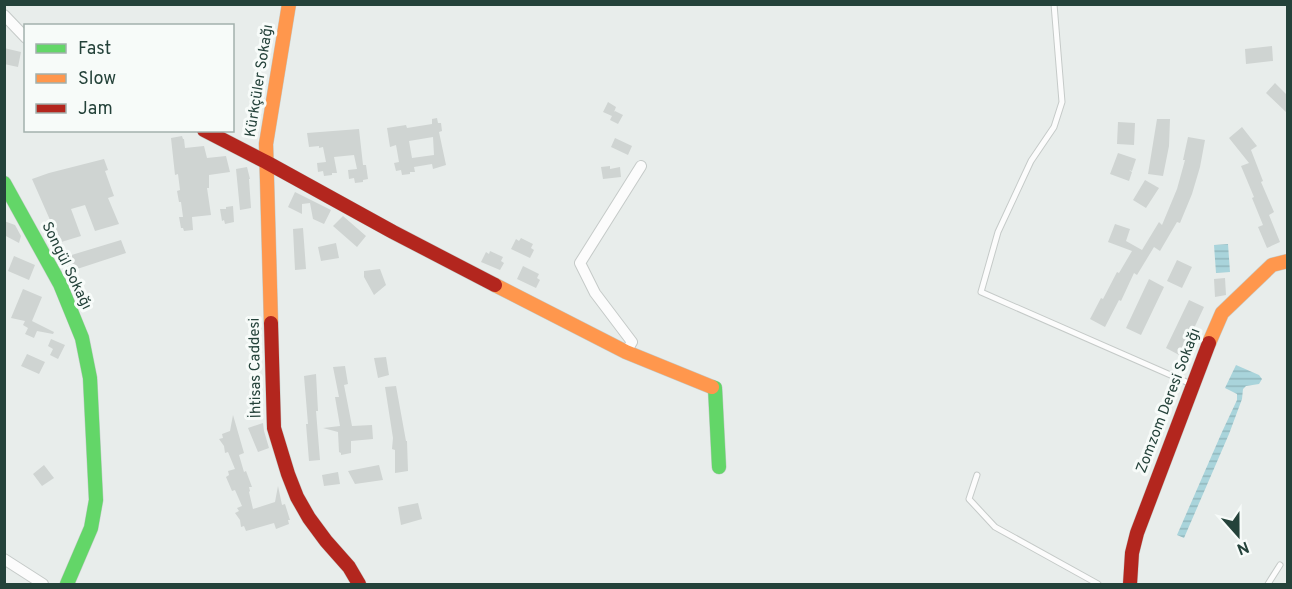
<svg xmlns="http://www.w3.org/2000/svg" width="1292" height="589" font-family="Overpass,sans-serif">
	<defs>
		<pattern id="water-rules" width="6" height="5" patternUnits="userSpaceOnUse" patternTransform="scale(1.5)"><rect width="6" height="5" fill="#a9d4db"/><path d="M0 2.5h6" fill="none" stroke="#91b7bd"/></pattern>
	</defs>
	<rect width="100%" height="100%" fill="#e8edeb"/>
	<path fill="url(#water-rules)" d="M1228 244 1230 272 1216 273 1214 245Z
		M1236 365 1259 375 1262 379 1259 384 1246 386 1243 389 1242 399 1229 434 1184 538 1177 535 1222 432 1237 400V394L1225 388Z"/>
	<path fill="#cfd4d2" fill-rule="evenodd" d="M1272 46 1273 61 1246 64 1245 49Z
		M4 48 21 52 18 67 4 64Z
		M1275 83 1287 95V113L1266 93Z
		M608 102 616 107 614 112 615 111 623 115 618 124 610 120 612 116 603 112Z
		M437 118 438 123H441L442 131 439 132 446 165 433 169 432 164 414 167 415 172H410V174L402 175 401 170 396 171 394 163 399 162 396 145 390 147 387 128 406 125 407 128 432 124V119ZM433 137 434 155 412 158 409 141Z
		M1157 119H1170L1169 146 1163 176 1148 174Z
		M1118 122 1135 123 1134 145 1117 144Z
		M1242 127 1257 146 1251 150 1263 181 1261 182 1274 212 1269 215 1280 242 1267 248 1258 227 1263 225 1252 198 1254 197 1241 166 1249 163 1229 138Z
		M359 129 363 165H366L368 179 363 180V182L355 183 354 178 349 179 348 170 357 169 354 155 334 157 337 173H332V175L324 176 323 171 318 172 317 163 326 162 323 147 319 148V146L309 147 307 133Z
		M182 136 183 139H184L185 148 204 146 207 158 226 156 230 172 209 175V188H207L211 215 192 217 193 230 184 231 183 228H181L179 217H183L181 202H179L177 191 180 190 178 174 175 175 171 138Z
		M1188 137 1205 140 1200 167 1192 194 1180 223 1177 222 1160 251 1154 247 1137 275 1134 273 1121 301 1119 300 1105 327 1090 319 1101 298 1103 299 1117 272 1119 273 1132 251 1108 242 1115 224 1130 229 1126 241 1142 250 1159 222 1162 225 1177 189 1185 160H1183Z
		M615 138 632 146 628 155 611 147Z
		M1118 153 1136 159 1132 171 1129 170 1132 172 1129 181 1110 174Z
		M104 159 108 170 105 171 114 196 108 198 119 224 95 231 85 205 71 209 81 236 58 243 54 229 32 179 49 173Z
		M610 166V169L620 167 621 177 603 179 601 167Z
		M247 167 250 179H249L251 208 240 210 236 169Z
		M1145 180 1159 188 1146 208 1133 200Z
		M295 192 331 210 324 224 313 219 310 203 302 204V214L288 207Z
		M233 206 234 222 225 224 224 220 222 221 220 209H226V207Z
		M343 216 366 236 357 247 333 226Z
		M4 221 15 225 21 236 19 243 4 235Z
		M303 228 306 269 295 270 293 229Z
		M521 238 533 244 531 248 534 250 530 258 511 249 516 239 519 241Z
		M121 240 126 253 71 271 65 257Z
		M336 243 339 258 321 261 318 247Z
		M490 251 503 257 501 261 504 263 500 270 481 262 486 252 489 254Z
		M14 256 35 265 29 280 8 271Z
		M1177 260 1192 267 1182 288 1167 281Z
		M523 266 539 274 537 278 540 280 536 288 517 279Z
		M380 269 386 285 374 295 364 277V271Z
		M1225 278 1226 295 1215 297 1214 279Z
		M1149 279 1164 287 1141 335 1126 328Z
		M23 289 42 297 32 321 54 332 53 334 37 331 34 338 25 334 28 328 23 325 25 321 11 318Z
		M1189 300 1204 307 1181 356 1166 348Z
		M51 339 65 345 58 359 50 355 53 349 48 346Z
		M27 354 45 362 39 374 21 366Z
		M386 357 389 375 378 378 374 358Z
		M345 366 348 384 344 385 352 426 372 425 373 439 351 441V453L341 455V453L339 452 338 432 323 428 340 426 335 397H339L333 367Z
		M316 374 318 411H316L320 460 309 461 306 424H308L304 376Z
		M396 386 406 441H407L408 471 395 473V450L392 449 393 438 385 387Z
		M233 415 244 453 239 455 244 472 246 471 252 487H249L250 491 249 492 253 509 275 502 278 486 282 505 285 504 290 520H288L289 524 276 529 274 523 246 531 244 526 241 527 240 520 235 513 239 511 237 508 242 506 235 490 232 491 226 477 229 475 228 471 235 469 228 452 225 453 224 446 219 439 223 438 222 434 230 431Z
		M263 423 264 431 269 448 258 452 248 428Z
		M44 465 54 478 42 486 33 474Z
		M379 465 383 480 355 484 348 471Z
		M338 472 340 484 324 486 322 475Z
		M418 503 422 519 401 525 398 507Z"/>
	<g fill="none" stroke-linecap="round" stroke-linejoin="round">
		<defs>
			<path id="lane" d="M1054 4 1062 102 1054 127 1031 161 998 232 981 292 1191 384
				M977 475 969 499 995 527 1098 584
				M1268 584 1280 565"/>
			<path id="street" d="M4 15 26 38
				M626 352 632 342 595 293 580 263 641 166
				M4 559 43 584"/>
			<path id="fast" d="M4 183 60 284 82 338 90 378 96 500 91 528 67 584
				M712 387 715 388 719 467"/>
			<path id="slow" d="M495 285 626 352 712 387
				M271 323 266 144 289 4
				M1209 343 1222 313 1272 265 1288 261"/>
			<path id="jam" d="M204 130 266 162 393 232 495 285
				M271 323 274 428 288 474 297 497 309 518 326 541 349 567 359 584
				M1130 584 1132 553 1137 533 1209 343"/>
		</defs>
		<use href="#lane" stroke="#c5cac8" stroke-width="7"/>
		<use href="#street" stroke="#c5cac8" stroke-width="12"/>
		<use href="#fast" stroke="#c3cbc8" stroke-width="15"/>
		<use href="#slow" stroke="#c3cbc8" stroke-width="15"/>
		<use href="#jam" stroke="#c3cbc8" stroke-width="15"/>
		<use href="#lane" stroke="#fcfcfc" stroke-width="5"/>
		<use href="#street" stroke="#fcfcfc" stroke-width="10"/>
		<use href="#fast" stroke="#63d668" stroke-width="14"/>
		<use href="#slow" stroke="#ff974d" stroke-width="14"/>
		<use href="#jam" stroke="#b3261e" stroke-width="14"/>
	</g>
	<g text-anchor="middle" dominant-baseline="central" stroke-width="6" stroke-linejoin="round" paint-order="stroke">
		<g font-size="15" fill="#24423a" stroke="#f7fbf9">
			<text transform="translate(260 81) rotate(-81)">Kürkçüler Sokağı</text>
			<text transform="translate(66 266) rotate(64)">Songül Sokağı</text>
			<text transform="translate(256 368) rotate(-91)">İhtisas Caddesi</text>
			<text transform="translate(1169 401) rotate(-69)">Zomzom Deresi Sokağı</text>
		</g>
	</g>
	<rect width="1292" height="589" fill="none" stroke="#24423a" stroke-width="12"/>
	<rect x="24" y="24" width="210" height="108" fill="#f7fbf9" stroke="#a3b1ad" stroke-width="1.5"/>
	<rect x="36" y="44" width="30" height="9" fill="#63d668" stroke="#a3b1ad" stroke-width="1.5"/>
	<text x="78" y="54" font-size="18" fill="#24423a">Fast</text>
	<rect x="36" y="74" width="30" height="9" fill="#ff974d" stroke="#a3b1ad" stroke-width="1.5"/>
	<text x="78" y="84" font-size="18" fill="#24423a">Slow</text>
	<rect x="36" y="104" width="30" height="9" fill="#b3261e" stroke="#a3b1ad" stroke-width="1.5"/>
	<text x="78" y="114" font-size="18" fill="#24423a">Jam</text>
	<g transform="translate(1238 535) rotate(159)" stroke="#f7fbf9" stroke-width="4.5" paint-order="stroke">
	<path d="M0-4.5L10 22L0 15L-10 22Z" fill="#24423a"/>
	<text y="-9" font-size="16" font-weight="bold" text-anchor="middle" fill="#24423a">N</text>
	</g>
</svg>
